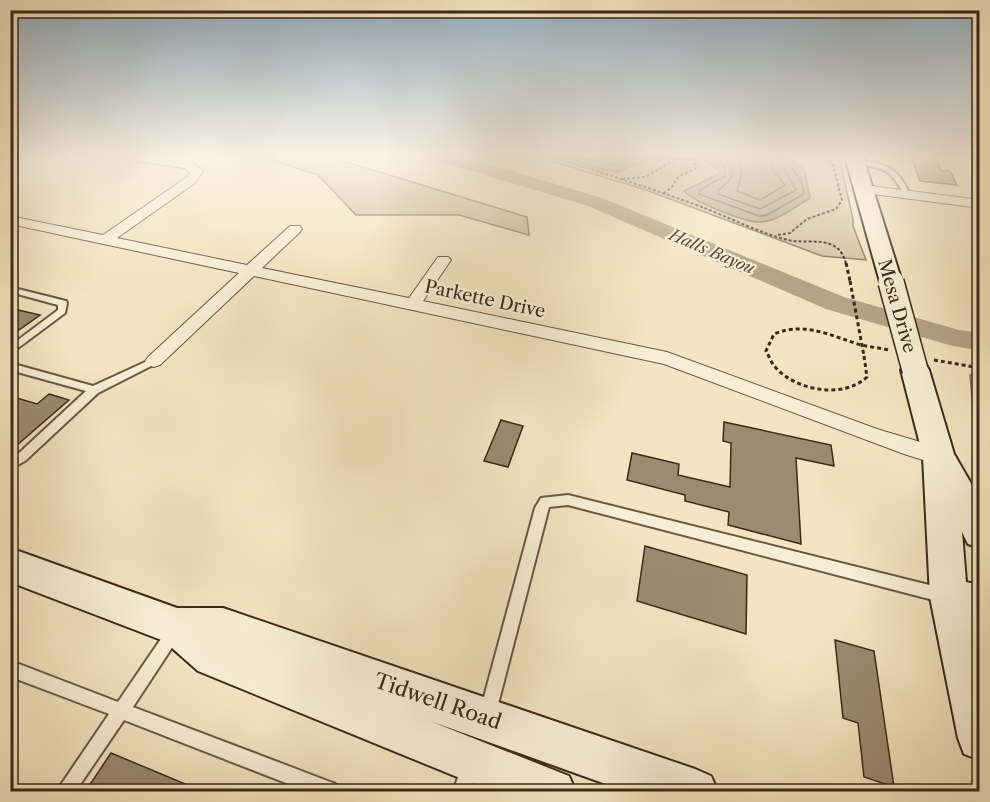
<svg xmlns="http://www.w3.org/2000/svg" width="990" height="802" font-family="'Libre Caslon Text',serif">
	<rect width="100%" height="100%" fill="#f4e5c2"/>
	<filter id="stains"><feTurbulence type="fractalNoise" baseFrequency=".00333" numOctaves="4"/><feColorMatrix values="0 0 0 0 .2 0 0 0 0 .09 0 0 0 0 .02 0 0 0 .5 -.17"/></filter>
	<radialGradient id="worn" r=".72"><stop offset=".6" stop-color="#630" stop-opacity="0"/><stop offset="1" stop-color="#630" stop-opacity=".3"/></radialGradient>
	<path fill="#d5c5a5" stroke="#887760" stroke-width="1.5" d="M262 157H329L350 163 527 217 529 235 459 215H356L318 175Z
		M538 157H839L853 219V226L866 260 822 256 646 190Z
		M970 375 979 377V446L976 441Z"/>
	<path fill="#b5a589" stroke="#84735d" stroke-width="1.5" d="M565 157H653L618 172 592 167Z
		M700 157H789L805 171 810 198C796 206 777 222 760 222 746 223 694 202 684 191L719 174 720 171Z"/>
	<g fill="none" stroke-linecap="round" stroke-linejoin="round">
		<path stroke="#786752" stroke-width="1.5" d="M580 157 617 166 639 157
			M711 157 724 167 725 176 700 190 699 194 759 216 767 215 804 194C803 175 791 173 786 157
			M724 157C737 170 733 181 718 190V194L760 209 796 190 778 157
			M737 157 742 172 737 191 760 200 785 185 773 171 769 157"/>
		<path fill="#b5a589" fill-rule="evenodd" d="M436 157H465L602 198 844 297 959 330 980 333V351L949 345 826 309 588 206 439 161Z"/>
	</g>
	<path fill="#9b8b71" stroke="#3b291a" stroke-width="1.5" d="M911 157H935L941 170 950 171 957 185 920 181Z
		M10 308 40 315 19 330 10 328Z
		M49 394 69 400 10 451V396L37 404Z
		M501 420 523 426 508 467 484 461Z
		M724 422 831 445 834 466 796 458 801 544 728 525 729 512 685 501V495L627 480 632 453 679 464 678 475 730 487 731 443 723 441Z
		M645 546 747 575 746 634 637 601Z
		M835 640 874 651 894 787 864 777 858 723 843 718Z
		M111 753 202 791V792H85Z"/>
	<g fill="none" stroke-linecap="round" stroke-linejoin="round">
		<defs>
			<path id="service" d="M855 160C884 163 898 166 910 195L905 196C889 166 884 169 853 163L852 162Z
				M10 287 66 301 67 303 65 313 10 354V346L58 310V305L10 292Z
				M154 358 159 361 157 363 98 393 25 461 10 469V458L17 455 86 391 10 370V363L93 386Z
				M568 495 941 588 946 590 948 595 946 600 941 602 568 505 549 507 496 712 494 718 488 720 482 718 480 712 535 508 541 498Z
				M174 625 179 627 181 632 179 637 133 707 333 783 339 786 341 792H309L124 720 75 792H56L109 714 19 680 10 681V666L19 664 118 702 169 627Z
				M470 758 476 760 478 766 470 792H453L464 760Z"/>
			<path id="minor" d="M131 157C153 157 187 153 203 171L195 183 117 238 247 265 290 226H300L302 229 300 232 262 268 409 298 438 257H448L451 260 423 301 667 352 877 429 947 450 950 456 947 462 939 465 904 454 664 364 254 276 160 365 154 367 148 365 145 361 148 357 239 273 10 224V216L103 235 187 177 190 172 184 168 137 161Z
				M863 185 980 200V208L858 192 857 189Z"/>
			<path id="secondary" d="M845 157H863L902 282 899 287 891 289 883 287 880 282Z
				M915 360 925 363 929 370 954 454 980 499V548L968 544 962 532 966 582 980 585V623L974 621 980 645V760L964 754 958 738 930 597 923 456 901 370 905 363Z
				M10 548 177 608H223L695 769 711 776 718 792H628L430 721 569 776 576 792H494L198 671 164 641 10 582Z"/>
		</defs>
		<use href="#service" stroke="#695844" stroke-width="4"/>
		<use href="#minor" stroke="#695844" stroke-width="2"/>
		<use href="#secondary" stroke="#3b291a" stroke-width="4"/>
		<path stroke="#3b291a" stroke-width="2" stroke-dasharray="3 2" stroke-linecap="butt" d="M553 157C603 173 653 189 702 207 728 217 762 234 788 240 810 245 839 233 846 264
			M622 179 646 177 675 159 694 160 696 168 678 177 672 187 664 193
			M778 235 790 233 807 219 836 209 842 200 833 165 826 157"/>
		<path stroke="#3b291a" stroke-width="3" stroke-dasharray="4 3" stroke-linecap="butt" d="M846 263 850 281
			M864 356 867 377C844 399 797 391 776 368 771 363 769 356 766 351L774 334C805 321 831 336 861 345 870 347 880 348 889 350
			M934 360 980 368"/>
		<use href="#service" fill="#f8eed7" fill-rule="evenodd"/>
		<use href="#minor" fill="#f8eed7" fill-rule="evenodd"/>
		<use href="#secondary" fill="#f8eed7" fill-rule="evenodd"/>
		<defs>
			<path id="secondary-bridge" d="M891 282 915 370"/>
		</defs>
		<use href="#secondary-bridge" stroke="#3b291a" stroke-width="28" stroke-linecap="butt"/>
		<path stroke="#3b291a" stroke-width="3" stroke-dasharray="4 3" stroke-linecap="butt" d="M850 281 864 356"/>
		<use href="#secondary-bridge" stroke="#f8eed7" stroke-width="25"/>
	</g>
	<linearGradient id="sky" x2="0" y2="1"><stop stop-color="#93aec2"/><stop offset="0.58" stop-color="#faf3e4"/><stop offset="1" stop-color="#faf3e4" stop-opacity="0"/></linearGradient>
	<rect width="990" height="269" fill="url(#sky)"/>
	<g text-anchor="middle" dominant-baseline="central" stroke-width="4.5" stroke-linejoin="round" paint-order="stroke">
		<g font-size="16" font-style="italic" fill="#604e3b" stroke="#f8eed7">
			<text transform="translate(712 251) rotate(23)">Halls Bayou</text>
		</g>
		<g font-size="18" fill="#3b291a" stroke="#f8eed7">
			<text transform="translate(485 299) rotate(12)">Parkette Drive</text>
			<text transform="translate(897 306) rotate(74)">Mesa Drive</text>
		</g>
		<g font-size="21" fill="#3b291a" stroke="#f8eed7">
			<text transform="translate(438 701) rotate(19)">Tidwell Road</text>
		</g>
	</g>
	<rect width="990" height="802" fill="none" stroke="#f4e5c2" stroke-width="36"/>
	<rect x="12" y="12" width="966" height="778" fill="none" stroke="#3b291a" stroke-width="3"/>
	<rect x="18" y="18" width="954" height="766" fill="none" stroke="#3b291a" stroke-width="1.5"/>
	<rect width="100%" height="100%" filter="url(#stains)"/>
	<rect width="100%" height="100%" fill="url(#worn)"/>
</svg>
